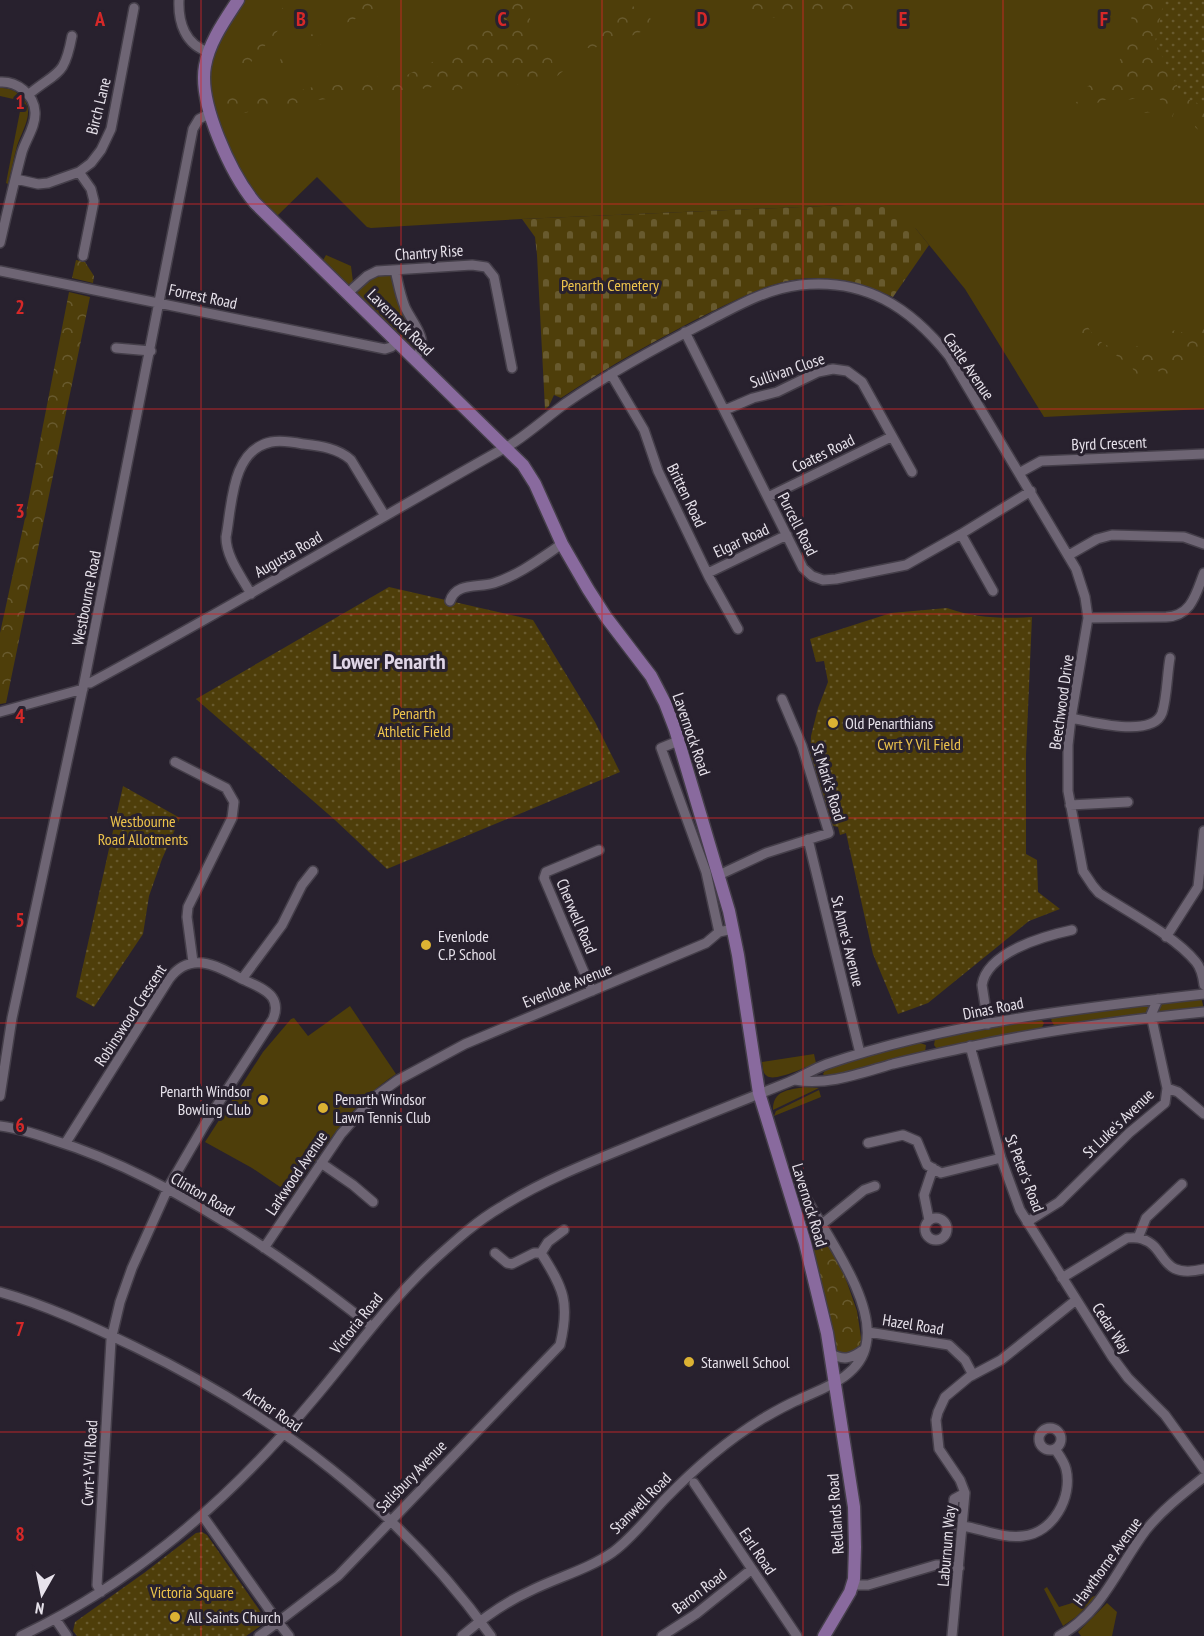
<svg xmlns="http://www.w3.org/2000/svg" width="1204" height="1636" font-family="'PT Sans Narrow',sans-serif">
	<defs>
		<pattern id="forest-crowns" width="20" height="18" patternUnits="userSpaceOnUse" patternTransform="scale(1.5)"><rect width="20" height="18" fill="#4e3e0a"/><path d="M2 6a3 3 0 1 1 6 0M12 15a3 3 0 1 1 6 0" fill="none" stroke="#685a2e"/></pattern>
		<pattern id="cemetery-stones" width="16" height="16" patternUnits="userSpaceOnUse" patternTransform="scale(1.5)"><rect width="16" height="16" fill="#4e3e0a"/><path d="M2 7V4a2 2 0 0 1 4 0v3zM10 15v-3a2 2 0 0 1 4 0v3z" fill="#685a2e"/></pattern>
		<pattern id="park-dots" width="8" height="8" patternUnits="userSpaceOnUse" patternTransform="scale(1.5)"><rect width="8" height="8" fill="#4e3e0a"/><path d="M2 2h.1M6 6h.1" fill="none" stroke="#685a2e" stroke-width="1.8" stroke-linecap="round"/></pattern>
	</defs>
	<rect width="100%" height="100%" fill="#28212e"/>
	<path fill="#4e3e0a" d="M243 0H1164L1204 106V409L1044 417 965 289 916 229 869 204 522 219 371 228 367 227 317 177 276 217 245 183 222 133 208 81 214 50Z
		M0 88C9 88 15 90 22 97 36 112 22 130 17 146 14 158 11 171 8 184L6 183 22 101 0 96Z
		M326 255 351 266 353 282 347 285 322 262Z
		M386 273 393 278 418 337 415 350 413 351 356 296 355 290 375 275Z
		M1201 997 1204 1009 1155 1015 1158 1003Z
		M1152 1003 1148 1014 1055 1027 1051 1020 1055 1015Z
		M350 1006 396 1074C350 1104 322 1150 292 1195L252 1168 205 1142 263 1052 291 1019 294 1018 308 1036Z
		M1040 1018 1044 1023 1041 1030 937 1049 934 1045 935 1039 939 1037Z
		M917 1042 926 1045 925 1052 826 1078 823 1074 827 1067Z
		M814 1054 816 1063C806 1067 775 1082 767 1076 762 1073 763 1067 762 1062Z
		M805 1087 819 1088 773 1110C773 1090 788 1090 805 1087Z
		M819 1090 821 1097 774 1116 776 1111Z
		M1047 1587 1059 1607 1098 1595 1076 1617 1063 1626 1044 1589Z
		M1107 1603 1117 1612 1112 1636H1081L1078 1632Z"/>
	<path fill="url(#forest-crowns)" d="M289 0H304L245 69 242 70 236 68 237 62 243 58Z
		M355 0H378L384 3 385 6C380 15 367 14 359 15L353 21 348 22 343 27 335 26 330 39 314 48 309 55 291 65 282 64 280 61 282 53 292 56 296 52 301 51C300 45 307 38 312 34L320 37C322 28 331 25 335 17 345 14 346 4 355 0Z
		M493 0 525 1 531 22 538 31 544 52 551 56 553 65 563 71 553 80 543 79 533 83 500 86 488 83 447 92 441 91 437 84 426 90 418 86 408 90C347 97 284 101 225 118L218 100 253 93 273 98 313 87 351 84 368 76 399 79 431 63 445 53C458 55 473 38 483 30L480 18 483 14 489 16 492 23H500L508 10Z
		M740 0H869C857 16 864 8 848 13 845 14 842 17 839 18L830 13C818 21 805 17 794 10 786 12 782 16 774 18L766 12 758 10 751 19 746 17 744 8 739 3Z
		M1129 0H1204V135L1195 127V119L1186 112 1175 110 1172 118 1167 121 1164 103 1157 97 1154 99 1155 106 1151 112 1143 113 1139 98 1126 100 1110 98 1079 110 1076 102 1082 101 1086 96 1085 88 1095 82 1101 84C1114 74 1132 42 1132 24 1132 16 1128 9 1129 0Z
		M630 4 651 19 648 29 626 38 615 46H599L592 49 585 47 583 40 586 37 597 36 602 32 613 14Z
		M76 260 85 262 94 276 93 283 72 278Z
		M69 292 90 297 6 703 0 704V633L24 523Z
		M1087 316 1097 322 1104 323 1103 329 1100 332 1091 326 1088 327C1091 334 1103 346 1110 346 1113 347 1117 344 1119 343L1128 348C1138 343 1154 349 1166 349L1173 341 1169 332 1176 330 1183 333 1199 323 1204 318V356L1167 374 1160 373 1156 368 1141 378 1136 376 1130 362 1120 359 1114 353H1108L1096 344H1091L1085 340 1079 329 1083 327 1081 319Z
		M803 1204 843 1271 857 1311 862 1344 852 1353 838 1352 833 1342 806 1229Z"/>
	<path fill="url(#cemetery-stones)" d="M869 204 890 208 916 229 929 245 893 297C867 285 839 277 810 278 774 280 743 296 711 312 659 338 609 366 561 398L554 395 549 406 545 409 537 255 535 237 522 219Z"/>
	<path fill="url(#park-dots)" d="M1164 0H1204V106L1183 97 1155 42Z
		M389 587 533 620 595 722 620 772 387 869 335 820 196 699Z
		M947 608C975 618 1004 619 1032 617L1026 755V854L1037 860 1038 892 1060 909 1029 921 928 1003 898 1014 873 954 846 833 840 835 838 827 830 825 810 762 811 736 818 708 828 682 824 661 816 662 810 639 891 613Z
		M123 786 180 818 162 859 149 896 143 934 94 1007 76 997Z
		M202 1532 207 1535 258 1608 265 1619 262 1625 246 1636H77L73 1631 75 1622 144 1573 196 1533Z"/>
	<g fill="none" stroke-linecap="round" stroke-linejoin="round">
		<defs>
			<path id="minor" d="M179 0C178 22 185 45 209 52
				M0 82C17 81 34 94 35 112 36 126 26 139 22 152 14 182 7 213 0 243
				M28 95C58 70 64 78 72 36
				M79 172 91 189 94 201 83 256
				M16 179 38 184 48 183 79 172 91 163 101 150 111 129 134 8
				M395 270C398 282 400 295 405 307 412 323 432 341 415 358
				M0 271 385 349 391 347 398 342
				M348 293 367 276 377 271 472 265 486 267 494 277 512 368
				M685 332 803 568 812 576 823 580 836 579 906 565 961 534 1031 491
				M116 348 151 351
				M611 374 644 430 658 471 709 577 738 629
				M725 410 753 398 777 392 818 372 833 369 847 371 862 382 912 472
				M1019 473 1041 461 1204 454
				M768 497 891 437
				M961 534 993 591
				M1069 555 1097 539 1112 535 1184 537 1204 544
				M708 573 787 535
				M251 594C241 576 226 557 226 537 232 506 231 450 271 442 281 440 293 442 303 444 320 446 338 448 351 460L385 516
				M450 601C456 582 478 588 494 583 519 575 541 558 562 544
				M1088 618 1166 617C1192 616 1196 593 1204 573
				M84 683H90C232 607 370 523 510 445 528 434 548 416 566 403 611 372 659 346 708 321 737 306 766 289 800 285 865 278 910 307 949 356L1076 569 1085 597 1088 618 1071 718 1068 745V791L1083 871 1093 886 1099 893C1128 912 1175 936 1196 962 1201 968 1203 977 1204 985
				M0 712 83 689
				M1071 718C1091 722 1153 738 1162 713 1167 698 1167 674 1170 658
				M678 741 661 748 706 872 719 932
				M175 762 226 788 234 802 232 818 188 907 187 917 193 962
				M1070 805 1128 802
				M808 839 859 1049
				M719 875 766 853 829 833 802 746 782 699
				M1166 937 1198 887 1204 831
				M242 979 282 925 302 885 313 871
				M592 991 544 878 546 872 599 850
				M988 1024 982 985C987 952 1044 936 1072 930
				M970 1046 1001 1158 1020 1210 1113 1358 1128 1378 1165 1415 1204 1469
				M795 1080C828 1086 861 1073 893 1064 918 1058 943 1052 969 1047 1046 1030 1125 1020 1204 1012
				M1167 1088 1178 1092 1204 1114
				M0 1096 12 1018 84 683 193 129 199 119 211 113
				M0 1126C18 1128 36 1134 53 1140 164 1174 280 1254 371 1326
				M868 1143 903 1135 917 1141 927 1165 941 1173 1001 1158
				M65 1144 169 979C191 949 219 967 244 980 253 984 266 989 272 997 277 1004 276 1012 273 1019L205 1124 169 1186 132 1268 120 1302 111 1340 97 1585 101 1592
				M321 1163 353 1185 373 1202
				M925 1229a11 11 0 1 1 22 0a11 11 0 1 1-22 0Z
				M929 1220 924 1195 933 1168
				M1027 1222 1059 1202 1129 1133 1165 1103 1167 1088 1151 1015 1158 999
				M821 1225 864 1190 875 1186
				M1138 1238 1146 1218 1182 1184
				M264 1248 341 1134 373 1098 398 1080 465 1044 706 943 719 932 733 929
				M541 1253 548 1242 564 1230
				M1062 1278 1127 1238C1132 1238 1137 1237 1142 1239 1168 1247 1158 1280 1204 1269
				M0 1292C46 1305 91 1326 135 1347 274 1414 400 1509 491 1636
				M868 1332 949 1345 965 1360 973 1375
				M830 1353C843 1361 851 1359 863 1350
				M1039 1439a11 11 0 1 1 22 0a11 11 0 1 1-22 0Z
				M694 1483 797 1636
				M202 1515 278 1622 259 1636
				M963 1526C982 1529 1004 1539 1023 1536 1053 1533 1073 1497 1066 1469 1064 1461 1059 1455 1055 1449
				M947 1565 954 1499 965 1493
				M852 1585H868L936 1565H947L959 1568
				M56 1620 67 1636
				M21 1636C135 1582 231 1498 312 1401 353 1353 388 1302 435 1259 456 1240 477 1221 501 1207 550 1176 606 1156 659 1134 703 1116 746 1099 789 1082 802 1077 813 1069 827 1064 948 1023 1078 1008 1204 994
				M289 1636 278 1622 338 1576 560 1345C570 1303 564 1289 541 1253H534L512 1264 507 1263 495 1253
				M462 1636C483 1618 506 1602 530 1591 558 1577 587 1570 613 1552 632 1538 648 1517 664 1500 693 1470 726 1441 762 1419 774 1412 786 1405 798 1400 823 1388 860 1377 866 1345 876 1301 826 1235 805 1196
				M662 1636 696 1614 752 1569
				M952 1636 965 1493 960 1480 939 1449 936 1420 938 1412 945 1397 969 1377 1001 1360 1076 1300
				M1059 1636C1102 1613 1118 1567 1146 1530 1163 1509 1184 1493 1204 1477"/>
			<path id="major" d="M238 0C225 20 209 42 205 66 198 103 231 174 255 203L523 465 535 484 562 544 588 589 606 617 651 676 665 703 675 729 729 911 738 955 759 1093 805 1243 827 1333 854 1507 855 1547 854 1579 850 1592 824 1636"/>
		</defs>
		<use href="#minor" stroke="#443e49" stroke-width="12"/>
		<use href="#major" stroke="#443e49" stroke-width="15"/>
		<use href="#minor" stroke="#6e6574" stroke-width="9"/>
		<use href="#major" stroke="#896a9e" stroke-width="12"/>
	</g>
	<path fill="none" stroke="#d62828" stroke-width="1.5" stroke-opacity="0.55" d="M201 0V1636M401 0V1636M602 0V1636M803 0V1636M1003 0V1636M0 204H1204M0 409H1204M0 614H1204M0 818H1204M0 1023H1204M0 1227H1204M0 1432H1204"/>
	<g fill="#dcb233" stroke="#28212e" stroke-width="2">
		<circle cx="833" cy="723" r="6"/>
		<circle cx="426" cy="945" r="6"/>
		<circle cx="263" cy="1100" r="6"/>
		<circle cx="323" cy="1108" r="6"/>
		<circle cx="689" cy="1362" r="6"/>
		<circle cx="175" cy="1617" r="6"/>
	</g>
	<g text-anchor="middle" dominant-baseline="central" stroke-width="6" stroke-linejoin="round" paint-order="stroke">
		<g font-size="16" fill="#e7e2eb" stroke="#28212e">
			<text transform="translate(98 106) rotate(-76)">Birch Lane</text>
			<text transform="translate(429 252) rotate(-4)">Chantry Rise</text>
			<text transform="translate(203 296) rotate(12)">Forrest Road</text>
			<text transform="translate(401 322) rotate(45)">Lavernock Road</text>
			<text transform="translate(969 366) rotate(56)">Castle Avenue</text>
			<text transform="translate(787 370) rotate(-19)">Sullivan Close</text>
			<text transform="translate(1109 443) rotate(-2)">Byrd Crescent</text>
			<text transform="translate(823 453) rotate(-26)">Coates Road</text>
			<text transform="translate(687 495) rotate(64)">Britten Road</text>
			<text transform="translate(798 524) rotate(63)">Purcell Road</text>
			<text transform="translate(741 540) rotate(-25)">Elgar Road</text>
			<text transform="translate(288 554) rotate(-30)">Augusta Road</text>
			<text transform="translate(86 598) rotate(-79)">Westbourne Road</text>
			<text transform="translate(1061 702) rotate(-82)">Beechwood Drive</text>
			<text transform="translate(692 734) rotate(71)">Lavernock Road</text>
			<text transform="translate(829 782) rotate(73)">St Mark's Road</text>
			<text transform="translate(577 916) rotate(67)">Cherwell Road</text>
			<text transform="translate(848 941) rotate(76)">St Anne's Avenue</text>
			<text transform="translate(567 985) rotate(-22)">Evenlode Avenue</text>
			<text transform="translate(993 1008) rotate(-11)">Dinas Road</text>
			<text transform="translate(130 1015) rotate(-57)">Robinswood Crescent</text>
			<text transform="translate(1118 1123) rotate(-44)">St Luke's Avenue</text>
			<text transform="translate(296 1173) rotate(-56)">Larkwood Avenue</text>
			<text transform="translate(1025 1173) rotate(69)">St Peter's Road</text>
			<text transform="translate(203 1194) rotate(30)">Clinton Road</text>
			<text transform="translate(810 1205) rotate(73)">Lavernock Road</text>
			<text transform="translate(356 1323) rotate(-51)">Victoria Road</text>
			<text transform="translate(913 1324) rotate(9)">Hazel Road</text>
			<text transform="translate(1112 1328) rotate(57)">Cedar Way</text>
			<text transform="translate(273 1409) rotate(34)">Archer Road</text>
			<text transform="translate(89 1463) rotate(-87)">Cwrt-Y-Vil Road</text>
			<text transform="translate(411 1476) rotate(-46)">Salisbury Avenue</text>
			<text transform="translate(640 1503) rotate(-45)">Stanwell Road</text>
			<text transform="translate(835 1514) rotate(-94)">Redlands Road</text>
			<text transform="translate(946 1546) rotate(-85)">Laburnum Way</text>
			<text transform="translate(758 1551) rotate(56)">Earl Road</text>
			<text transform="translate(1107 1561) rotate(-54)">Hawthorne Avenue</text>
			<text transform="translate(699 1591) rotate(-37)">Baron Road</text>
		</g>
		<g font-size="16" fill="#eec44c" stroke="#28212e">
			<text x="610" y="285">Penarth Cemetery</text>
			<text x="414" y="713">Penarth<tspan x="414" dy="18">Athletic Field</tspan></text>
			<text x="919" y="744">Cwrt Y Vil Field</text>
			<text x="143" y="821">Westbourne<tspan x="143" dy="18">Road Allotments</tspan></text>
			<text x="192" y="1592">Victoria Square</text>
		</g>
		<g font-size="16" fill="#e7e2eb" stroke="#28212e" text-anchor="start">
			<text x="845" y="723">Old Penarthians</text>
			<text x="438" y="936">Evenlode<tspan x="438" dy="18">C.P. School</tspan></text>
			<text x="251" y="1091" text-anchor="end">Penarth Windsor<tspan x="251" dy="18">Bowling Club</tspan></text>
			<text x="335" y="1099">Penarth Windsor<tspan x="335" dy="18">Lawn Tennis Club</tspan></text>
			<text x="701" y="1362">Stanwell School</text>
			<text x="187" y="1617">All Saints Church</text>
		</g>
		<g font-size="22" font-weight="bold" fill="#e0d6e7" stroke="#28212e">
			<text x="389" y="661">Lower Penarth</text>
		</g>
	</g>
	<g font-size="20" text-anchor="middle" font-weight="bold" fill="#d62828" stroke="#28212e" stroke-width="6" stroke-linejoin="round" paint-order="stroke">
		<text x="100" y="26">A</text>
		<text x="301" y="26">B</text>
		<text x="502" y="26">C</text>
		<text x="702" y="26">D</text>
		<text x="903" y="26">E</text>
		<text x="1104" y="26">F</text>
		<text x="20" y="109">1</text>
		<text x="20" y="314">2</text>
		<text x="20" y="518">3</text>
		<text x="20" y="723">4</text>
		<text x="20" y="927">5</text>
		<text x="20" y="1132">6</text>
		<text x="20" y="1336">7</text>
		<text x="20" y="1541">8</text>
	</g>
	<g transform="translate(42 1594) rotate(189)" stroke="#28212e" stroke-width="4.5" paint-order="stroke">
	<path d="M0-4.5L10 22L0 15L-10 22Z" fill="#e7e2eb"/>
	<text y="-9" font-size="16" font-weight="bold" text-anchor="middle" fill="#e7e2eb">N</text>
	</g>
</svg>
